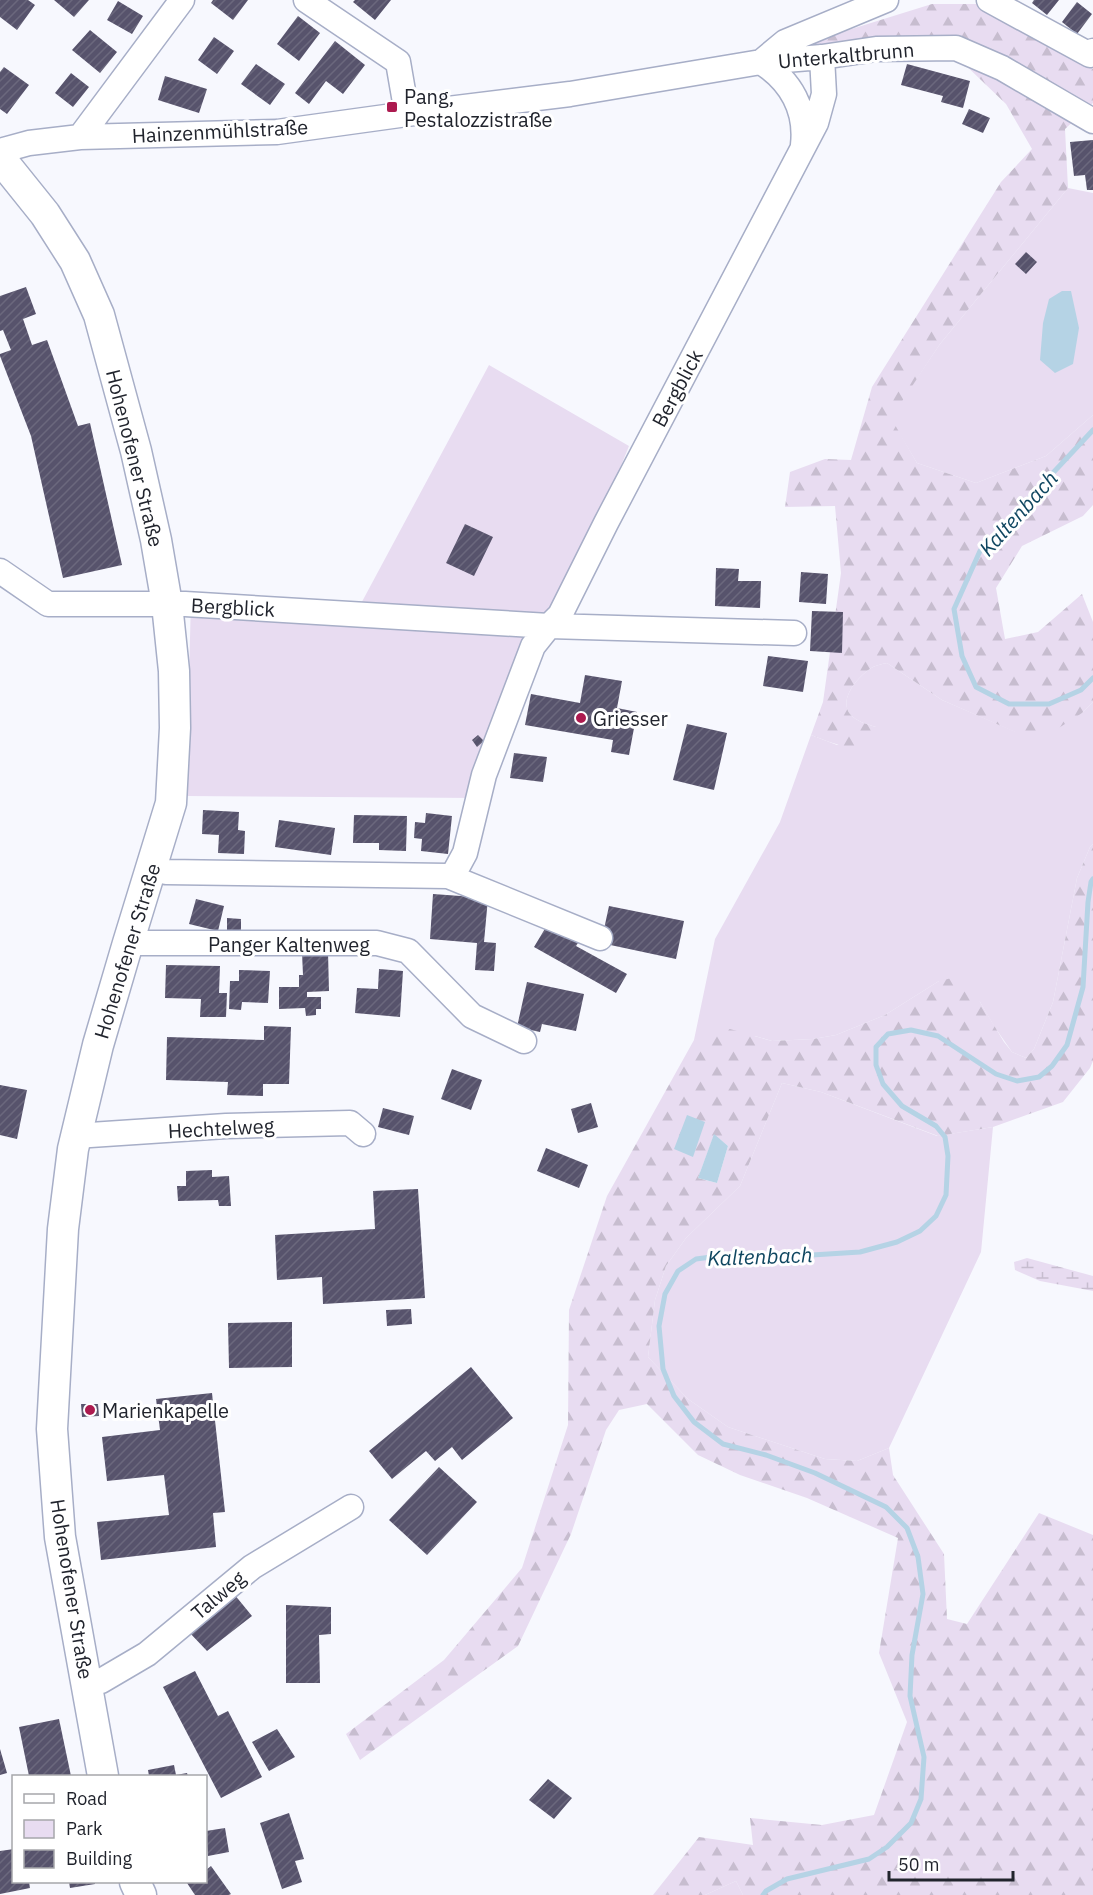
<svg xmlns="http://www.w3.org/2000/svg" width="1093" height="1895" font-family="'IBM Plex Sans',sans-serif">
	<defs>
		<pattern id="forest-firs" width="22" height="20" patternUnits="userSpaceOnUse" patternTransform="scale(1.5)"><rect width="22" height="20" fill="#e8dcf1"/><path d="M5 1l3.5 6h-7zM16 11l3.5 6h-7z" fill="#c7bdcf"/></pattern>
		<pattern id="wetland-marsh" width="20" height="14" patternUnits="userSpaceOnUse" patternTransform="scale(1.5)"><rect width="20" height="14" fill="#e8dcf1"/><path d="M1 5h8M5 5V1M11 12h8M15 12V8" fill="none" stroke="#c7bdcf"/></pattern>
		<pattern id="building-hatch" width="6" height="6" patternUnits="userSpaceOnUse" patternTransform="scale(1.5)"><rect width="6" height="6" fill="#57536c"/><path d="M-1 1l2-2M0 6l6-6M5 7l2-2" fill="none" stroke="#6b687d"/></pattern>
	</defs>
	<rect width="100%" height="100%" fill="#f7f8fe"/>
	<path fill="#e8dcf1" d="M1068 188 1093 193V415L1046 456 976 483 917 463 890 418 940 344Z
		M489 365 629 446 561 614 533 646 478 798 186 796 191 599 357 611Z
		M887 663 942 700 1016 732 1082 713 1093 702V844L1090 847 1077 878 1053 1002 1034 1049 1026 1058 1012 1052 994 1026 980 1002 939 981 885 1015 836 1035 813 1039 772 1041 755 1036 694 1040 715 939 780 822 811 735 837 745 876 727C867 724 857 722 850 714 838 699 859 675 873 667 877 665 882 664 887 663Z
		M782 1083 821 1092 937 1136 993 1127 981 1252 889 1448 857 1461 825 1459 728 1427 688 1399 648 1357 655 1300 666 1266 686 1238 740 1186Z
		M736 1881 743 1895H705Z"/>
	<path fill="url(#forest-firs)" fill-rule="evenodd" d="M932 4H976L1093 69V103L1065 129 1068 188 940 344 891 418 917 463 976 483 1046 456 1093 415V505L1083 516 1022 546 996 588 1005 639 1038 632 1082 594 1093 622V702L1082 713 1051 733 1015 732 942 700 887 663C882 664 877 665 873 667 859 675 838 699 850 714 857 722 867 724 876 727L879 733V739C860 756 832 743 811 735L823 702 841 573 835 506 785 507 790 472 825 459 851 460 872 387 1001 182 1032 149 1006 104 956 56 793 51 829 36Z
		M1093 844V1061L1090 1068 1063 1102 993 1127 938 1136 821 1092 782 1083 740 1186 686 1238 666 1266 655 1300 648 1357 688 1399 728 1427 825 1459 857 1461 889 1448 893 1475 944 1554 947 1619 967 1624 1039 1513 1093 1535V1895H743L736 1881 705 1895H653L699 1837 753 1845 750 1818 822 1825 874 1815 907 1722 879 1653 898 1538 807 1498 740 1475 698 1455 647 1404 619 1410 606 1430 571 1534 518 1646 360 1760 346 1734 444 1660 522 1568 568 1425 569 1310 607 1196 694 1040 730 1029 772 1041 813 1039 836 1035 885 1015 939 981 952 978 968 982 1004 1042 1012 1052 1026 1058 1034 1049 1053 1002 1077 878 1090 847ZM714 1135 728 1146 717 1183 698 1178Z"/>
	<path fill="url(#wetland-marsh)" d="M1027 1258 1093 1276V1291L1040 1281 1015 1270 1014 1262Z"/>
	<path fill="#b5d3e5" d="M1062 291H1071L1079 328 1073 364 1055 373 1040 360 1043 323 1049 299Z
		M687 1115 705 1122 693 1157 674 1149Z
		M714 1134 728 1146 717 1183 698 1178Z"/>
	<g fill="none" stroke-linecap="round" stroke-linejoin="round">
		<path stroke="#b5d3e5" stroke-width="5" d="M1093 430 980 551 954 609 962 656 976 687 1009 704H1049L1081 690 1093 678
			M763 1895 766 1891 787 1879 869 1859 887 1847 911 1823 921 1799 924 1757 910 1696 912 1655 923 1594 918 1557 907 1528 886 1507 815 1473 766 1455 723 1444 694 1422 674 1396 663 1369 659 1326 665 1294 678 1271 696 1259 734 1254 812 1255 860 1252 897 1242 920 1231 936 1216 946 1195 948 1156 945 1137 936 1126 902 1106 883 1084 876 1065V1047L888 1034 911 1030 938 1036 996 1074 1017 1081 1039 1077 1052 1066 1067 1045 1083 987 1088 902 1091 882 1093 879"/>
	</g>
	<path fill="url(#building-hatch)" d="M0 0H28L35 5 17 30 0 17Z
		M54 0H89L74 17Z
		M213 0H248L233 20 211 3Z
		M355 0H391L375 20 353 2Z
		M1034 0H1059L1047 15 1032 3Z
		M118 1 143 16 132 34 107 20Z
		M1077 2 1092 14 1077 34 1062 22Z
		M298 16 320 33 299 61 277 44Z
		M90 30 117 52 100 73 72 50Z
		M214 37 234 51 217 74 198 60Z
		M335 41 365 65 343 94 326 81 309 104 295 93Z
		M256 64 285 84 270 105 241 84Z
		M907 64 970 81 963 108 941 102 943 96 901 85Z
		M4 67 29 85 7 114 0 109V72Z
		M71 73 89 87 73 107 55 93Z
		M165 76 207 89 199 113 158 100Z
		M969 109 990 118 983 133 962 124Z
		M1093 140V190H1087L1085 175 1074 176 1070 142Z
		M1026 252 1037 262 1026 274 1015 264Z
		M26 287 36 314 23 319 32 345 47 340 78 426 90 423 122 565 63 578 31 436 0 356V354L11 350 3 330 0 331V296Z
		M465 524 493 537 474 576 446 563Z
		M716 568 739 569 738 581H761L760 608 715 606Z
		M801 572 828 574 826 604 799 602Z
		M812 611 843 612 842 653 810 651Z
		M768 656 808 661 803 692 763 686Z
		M585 675 622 681 617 708 637 712 629 755 611 752 613 740 525 725 531 694 580 703Z
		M687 724 727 733 714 790 673 780Z
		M478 735 484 741 477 747 472 740Z
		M514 753 547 757 543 782 510 778Z
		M203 810 239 812 238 830 245 831 244 854 218 853 219 835 202 834Z
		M426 813 452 816 448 854 421 851 422 839 414 838 415 822 425 823Z
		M354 815 407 816 406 851 379 850V843H353Z
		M279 820 335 828 331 855 275 847Z
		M433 894 488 898 484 942 496 943 494 971 475 970 477 943 430 939Z
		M196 899 224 906 218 931 189 924Z
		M609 906 684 921 676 959 601 943Z
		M227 918 241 919V933L227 932Z
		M549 922 580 940 576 946 627 974 616 993 534 947Z
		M328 952 329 991 307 992V997H321V1009H316V1015L306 1016 305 1008 279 1009V987H299V975H303L302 953Z
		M166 965 220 966 219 993H227L226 1017H200L201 999 165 998Z
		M379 969 403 971 400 1017 355 1013 357 988 378 989Z
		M239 970 270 971 268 1003 242 1002 241 1010 229 1009 230 981H239Z
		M527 982 584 994 576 1031 542 1024 540 1032 517 1027Z
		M264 1026 291 1027 289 1084H263V1096L227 1095 228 1082 166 1080 167 1037 264 1040Z
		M452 1069 482 1080 471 1110 441 1099Z
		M0 1085 27 1090 17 1139 0 1135Z
		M591 1103 598 1127 578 1133 571 1109Z
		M383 1108 414 1116 409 1135 378 1127Z
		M546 1148 588 1165 579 1188 537 1171Z
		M212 1170V1177L229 1176 231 1206H219L218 1200 178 1201 177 1186H186V1171Z
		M418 1189 425 1298 323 1304 322 1277 277 1280 275 1235 375 1229 373 1191Z
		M411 1309 412 1324 387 1326 386 1310Z
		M292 1322V1367L229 1368 228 1323Z
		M471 1367 513 1418 462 1460 452 1447 435 1461 426 1451 392 1479 369 1451Z
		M212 1393 225 1512 213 1513 216 1547 101 1560 97 1522 169 1515 164 1475 107 1481 102 1437 160 1430 156 1399Z
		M81 1404H98L99 1416 82 1417Z
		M439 1467 477 1502 427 1555 389 1520Z
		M234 1594 252 1616 207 1651 188 1631Z
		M286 1605 331 1607V1634L319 1635 320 1683H286Z
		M195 1671 218 1716 228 1711 262 1777 221 1798 163 1687Z
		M59 1719 71 1776H29L19 1727Z
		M277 1729 295 1757 269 1771 252 1742Z
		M0 1749 7 1773 0 1775Z
		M174 1765 176 1775 187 1773 188 1776H149L148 1770Z
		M548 1779 572 1798 554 1819 529 1800Z
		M289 1813 304 1859 295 1861 302 1882 282 1889 260 1823Z
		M225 1828 229 1852 208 1856 206 1831Z
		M14 1849V1882H29L30 1888 0 1894V1851Z
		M211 1866 231 1894 229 1895H195L187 1883 206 1882V1870Z
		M69 1882H95V1884L70 1888Z"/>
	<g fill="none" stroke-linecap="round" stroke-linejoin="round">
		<defs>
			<path id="minor" d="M306 0 398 62 407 114
				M989 0 1090 55 1093 51
				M761 62 785 42 886 0
				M761 62C791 81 807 110 803 145
				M80 137 182 0
				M0 151 29 143 80 137 277 132 407 114 570 94 761 62 822 57 876 49 956 48 1002 68 1093 121
				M0 571 48 604H185L549 626 560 615 606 523 816 123 824 94 822 57
				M152 868 166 872 448 876 600 938
				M452 877 465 853 484 775 533 646 549 626 794 633
				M128 943H377L408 951 472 1016 524 1041
				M75 1136 226 1126 350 1123 363 1134
				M87 1685 101 1681 147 1654 252 1567 351 1507"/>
			<path id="major" d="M0 158 45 214 75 261 99 315 136 451 156 540 167 604 174 671 175 728 171 803 128 943 98 1045 73 1149 63 1229 52 1429 60 1537 103 1776
				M135 1882 141 1895"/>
		</defs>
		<use href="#minor" stroke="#a7aec7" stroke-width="27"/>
		<use href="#major" stroke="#a7aec7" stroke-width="33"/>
		<use href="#minor" stroke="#fff" stroke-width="24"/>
		<use href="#major" stroke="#fff" stroke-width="30"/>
	</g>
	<g fill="#ac1a4f" stroke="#fff" stroke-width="2">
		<rect x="386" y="101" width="12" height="12" rx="3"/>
		<circle cx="581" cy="718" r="6"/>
		<circle cx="90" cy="1410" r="6"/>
	</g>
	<g text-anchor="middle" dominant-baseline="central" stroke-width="6" stroke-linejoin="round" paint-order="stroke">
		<g font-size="20" fill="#21242d" stroke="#fff">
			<text transform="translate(846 55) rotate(-5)">Unterkaltbrunn</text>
			<text transform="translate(220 131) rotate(-3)">Hainzenmühlstraße</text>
			<text transform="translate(677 388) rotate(-62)">Bergblick</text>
			<text transform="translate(135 458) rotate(76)">Hohenofener Straße</text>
			<text transform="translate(233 607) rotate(3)">Bergblick</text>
			<text x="289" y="944">Panger Kaltenweg</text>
			<text transform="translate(127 951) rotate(-73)">Hohenofener Straße</text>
			<text transform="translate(221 1128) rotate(-3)">Hechtelweg</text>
			<text transform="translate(72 1589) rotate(81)">Hohenofener Straße</text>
			<text transform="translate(218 1595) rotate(-40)">Talweg</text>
		</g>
		<g font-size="20" fill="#21242d" stroke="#fff" text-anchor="start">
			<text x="404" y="96">Pang,<tspan x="404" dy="23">Pestalozzistraße</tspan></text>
			<text x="593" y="718">Griesser</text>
			<text x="102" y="1410">Marienkapelle</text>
		</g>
		<g font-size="21" font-style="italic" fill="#0f4660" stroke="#fff">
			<text transform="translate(1018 513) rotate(-48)">Kaltenbach</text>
			<text transform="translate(760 1256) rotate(-2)">Kaltenbach</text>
		</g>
	</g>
	<rect x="12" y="1775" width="195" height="108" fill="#ffffff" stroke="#a6a7ab" stroke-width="1.5"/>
	<rect x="24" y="1794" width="30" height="9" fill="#ffffff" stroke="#a6a7ab" stroke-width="1.5"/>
	<text x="66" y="1805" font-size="18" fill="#21242d">Road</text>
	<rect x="24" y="1820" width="30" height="18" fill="#e8dcf1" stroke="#a6a7ab" stroke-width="1.5"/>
	<text x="66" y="1835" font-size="18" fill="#21242d">Park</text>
	<rect x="24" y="1850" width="30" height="18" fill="url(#building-hatch)" stroke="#a6a7ab" stroke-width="1.5"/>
	<text x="66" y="1865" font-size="18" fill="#21242d">Building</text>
	<path d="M889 1871v9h124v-9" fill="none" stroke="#21242d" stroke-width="3"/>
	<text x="898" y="1871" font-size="18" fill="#21242d" stroke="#ffffff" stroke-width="4.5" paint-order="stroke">50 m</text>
</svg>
